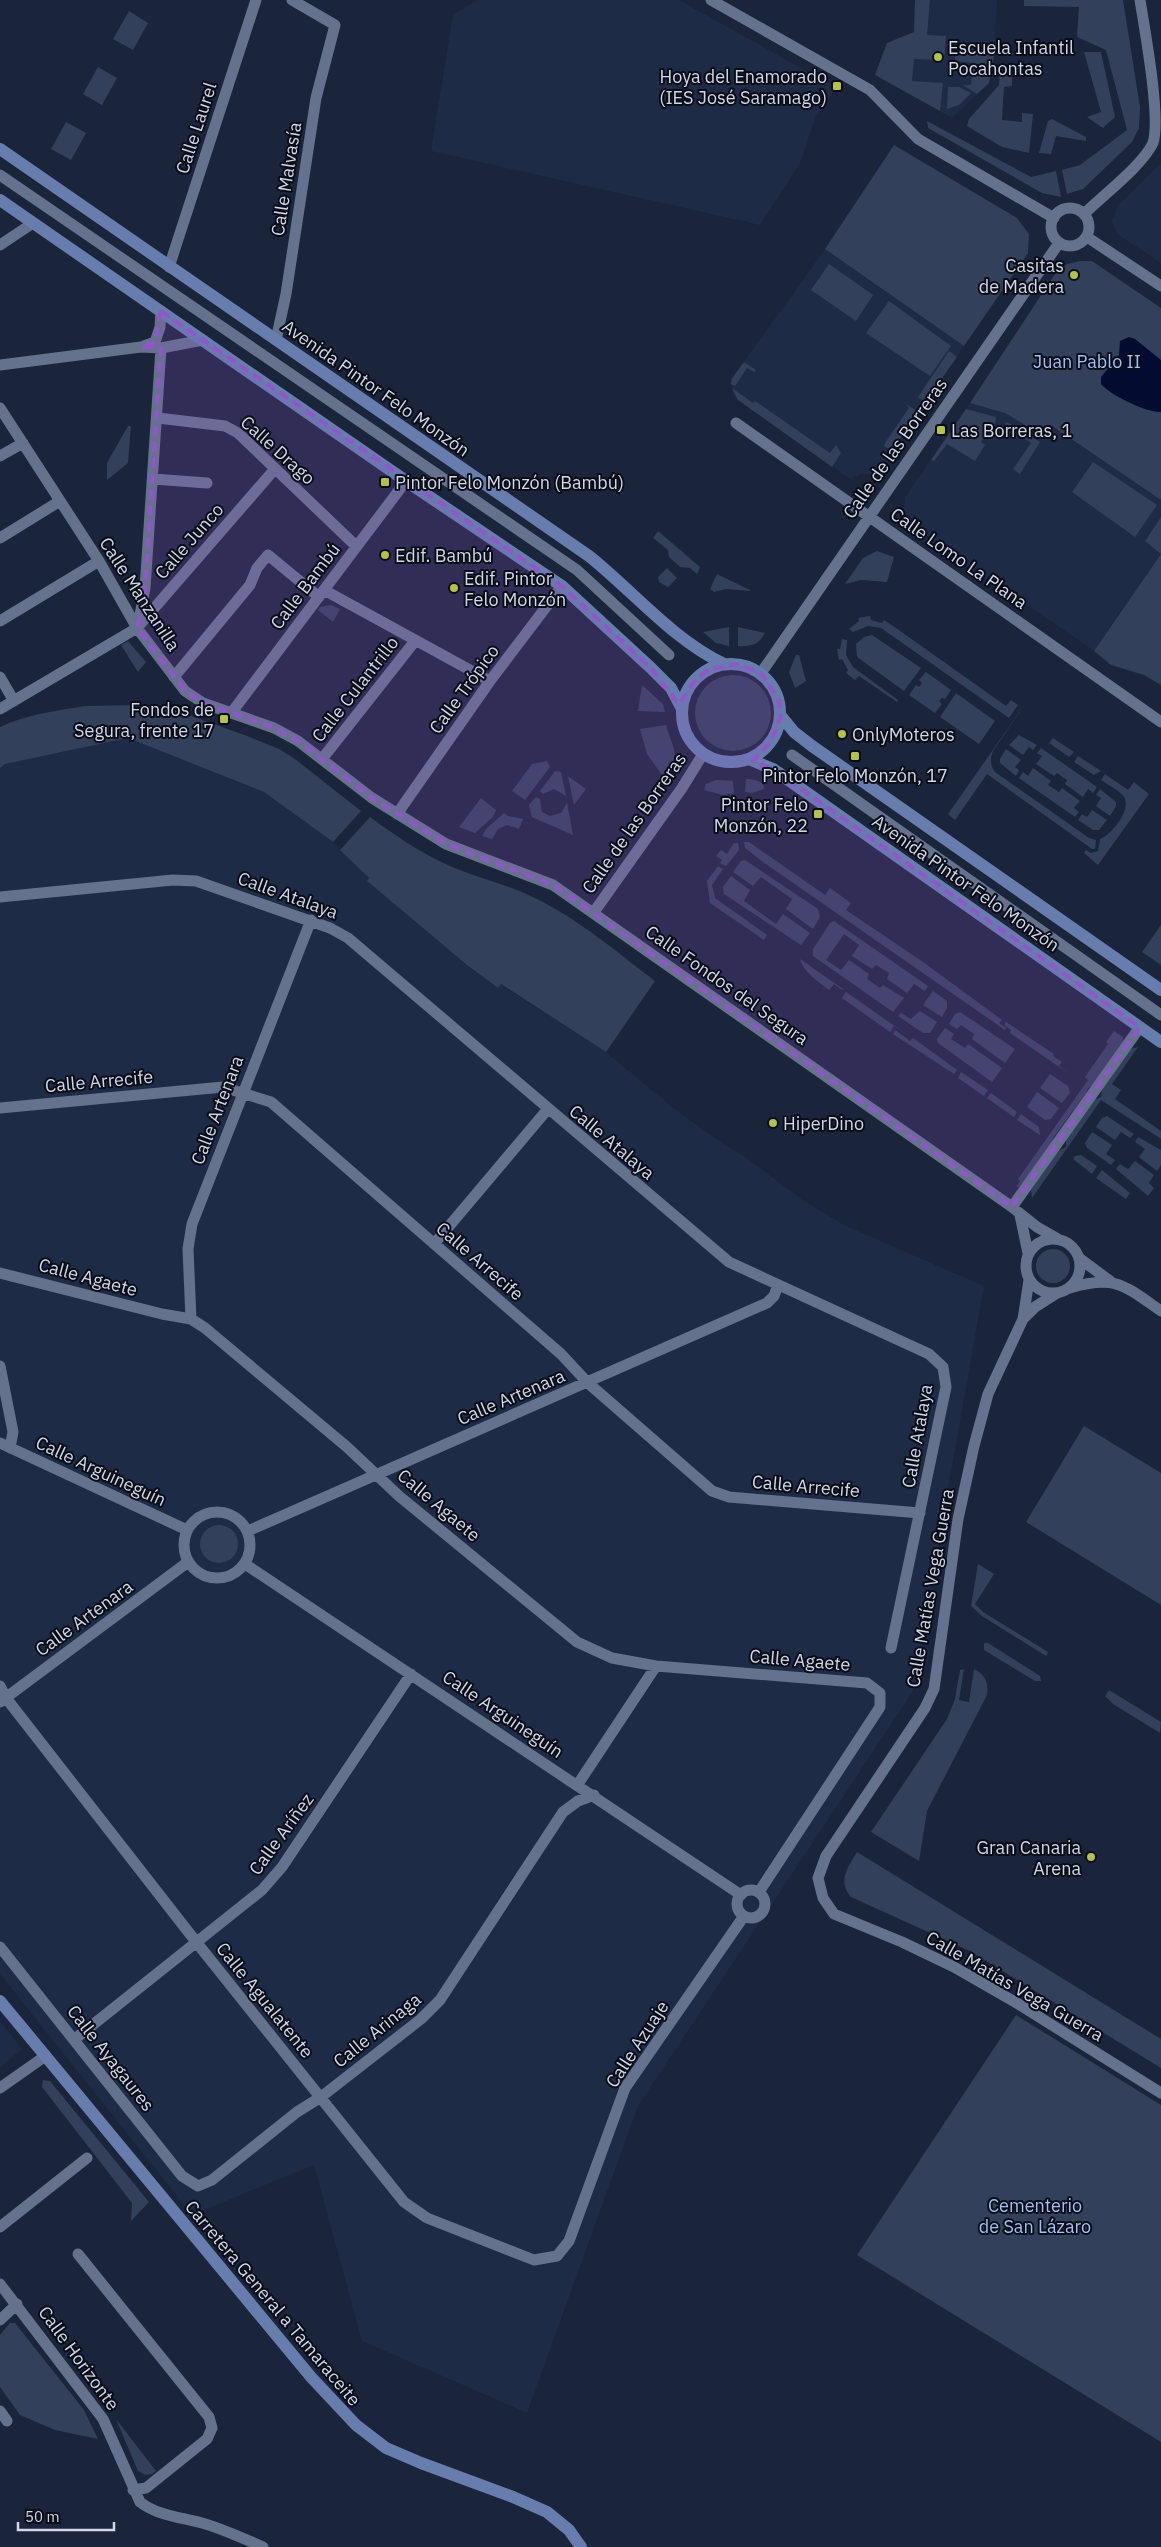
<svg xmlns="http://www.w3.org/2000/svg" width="1161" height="2547" font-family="'IBM Plex Sans',sans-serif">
	<rect width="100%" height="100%" fill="#1a243a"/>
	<path fill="#1e2b47" d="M478 0H679L837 88 815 118 800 163 760 225 431 151 453 14Z
		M915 0H997L995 50 989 83 952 118 875 75 887 43 914 32Z
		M1161 163V263L1117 234 1112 221 1118 205Z
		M825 249 964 346 877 474 872 478 869 474H859L858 476 854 477 853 481 738 400 734 396 731 384 736 373Z
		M985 381 1161 500V517L1145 541 1161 554 1094 651 910 524 904 511 905 497Z
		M128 738 264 792 333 842 369 878 367 881 467 965 498 988 500 984 606 1052 675 1109 723 1144 744 1156 804 1201 844 1225 984 1286 912 1693 638 2106 527 2413 362 2341 314 2165 192 2215 0 1974V768L5 764Z
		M0 2021 22 2049 0 2068Z"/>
	<path fill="#33405b" d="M915 0H930L927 35 946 36 944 60 914 59 912 81 943 83 940 111 875 75 887 43 914 32Z
		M1024 0H1123L1140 107 1139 128 1132 142 1083 189 1067 194 1062 170 1080 165 1127 130 1106 50 1077 37 1079 7 1024 6Z
		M129 11 148 23 133 50 113 39Z
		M964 48 995 50 989 83 977 94 963 85H971L973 63 955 61 956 51 964 52Z
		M1084 52H1101L1115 117 1103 128 1087 117 1101 112Z
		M98 67 117 78 102 105 83 94Z
		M1000 73 1012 74V86L1004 87 1002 120 1022 122V113L1033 114 1029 153 1002 147 967 126 969 119 999 85Z
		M948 87H959L971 93 959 105 947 109Z
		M1052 119 1086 137V141L1056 136 1051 154 1039 153 1048 121Z
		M927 121 1031 177 1056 171 1061 197 1042 193 928 128Z
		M66 122 86 133 71 160 51 149Z
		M894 145 1017 218 1029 234 1028 253 964 346 825 249Z
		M1080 261H1092L1161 308V500L1052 426 1045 437 1005 413 970 403 1055 274 1067 264Z
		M829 264 873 295 856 321 811 290Z
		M889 301 951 346 930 376 866 333Z
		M949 351 957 357 925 402 918 397Z
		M744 362 756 370 754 372 747 368 735 386 731 384 732 378Z
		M732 388 753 403 755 401 830 453 836 445 841 453 832 467 738 400Z
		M906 404 918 412 892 451 884 446 885 443 909 408Z
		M966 409 996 417 995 424 981 442 985 445 975 461 947 444 934 461 931 460Z
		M1007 422 1040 442 1020 474 1013 469 1031 443 1005 424Z
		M128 426H131L128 463 107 480V463Z
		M1093 462 1157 505 1135 537 1072 492Z
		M1161 517V554L1145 541Z
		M658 531 700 567 697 574 690 568 680 567 669 557 668 550 653 538Z
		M877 551 894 557 887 582 861 580 845 584 863 558Z
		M1161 554V685L1144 675 1111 665 1094 651Z
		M667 568 677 578 668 587 659 582 658 577Z
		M717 574 752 591 726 589 714 592 710 589Z
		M331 605 340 609 333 622 318 610 320 607Z
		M870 616 871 620 882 623 884 620 896 628 1006 706 1011 700 1018 705 1009 718 881 628 868 626 853 632 849 629 859 621 858 618Z
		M729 627V646L716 643 703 632Z
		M738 627 765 633C759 645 750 647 738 646Z
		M872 635 921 668 904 691 857 657 856 644 864 637Z
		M842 639 847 640 846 655 853 667 898 700 897 702 859 676 855 680 846 673 848 670 842 659 839 660 837 649H840Z
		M128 641 146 662 138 672 121 645Z
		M796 655H799L806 681 795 688 789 672Z
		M926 672 951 690 945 699 942 698 939 701 942 704 935 713 909 695 916 685 919 687 922 683 919 680Z
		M695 713a38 38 0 1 1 76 0a38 38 0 1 1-76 0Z
		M642 685 663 704 665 712 638 711Z
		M956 693 995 721 979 744 940 717Z
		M1032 694 993 751C990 759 990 765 995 772L1089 838 1096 840 1095 849H1092L987 774 955 820 948 814Z
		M85 706 138 705 169 708 247 736 279 749 295 759 361 811 333 842 264 792 128 738 5 764 0 768V727C27 714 56 711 85 706Z
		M666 725C673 751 682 753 664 778L647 754 640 729Z
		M1019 735 1037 745 1033 750 1029 747 1023 755 1009 745Z
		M1053 738 1074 752 1069 757 1049 743Z
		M1041 748 1097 787 1093 793 1088 789 1083 797 1065 784 1067 780 1057 773 1054 776 1036 764 1042 756 1037 753Z
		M1006 749 1021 760 1015 767 1019 770 1016 776 1000 763V759Z
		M1078 756 1101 771 1094 775 1074 762Z
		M547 761 550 767 525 800 512 791 532 764Z
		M1033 768 1051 781 1048 785 1059 792 1062 788 1080 801 1074 808 1079 812 1075 817 1019 778 1023 772 1028 776Z
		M555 771 561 772 566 796 554 789 543 794 540 791Z
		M1105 774 1128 790 1134 782 1149 794 1098 865 1084 853 1086 850 1091 853 1098 851 1100 839C1111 835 1132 810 1124 797 1119 790 1108 785 1101 780Z
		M568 776 586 789 574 805Z
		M746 779C753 779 765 781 764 789L752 793 745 792Z
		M716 780 733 781 734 793 723 795 704 790 706 784Z
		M1100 789 1116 802V806L1110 816 1096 806 1101 798 1096 795Z
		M536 797 540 799 542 812 550 816 561 813 567 803 573 835 532 817 529 805Z
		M481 798 496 810 493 817 475 833 459 827Z
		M1092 810 1107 820 1099 830H1093L1078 820 1082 814 1087 817Z
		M504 813 508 816 523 819 519 829 507 825 498 829 492 839 482 836 487 828Z
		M370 817C400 839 432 861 468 873 490 881 512 887 533 897 577 918 616 951 655 981L606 1052 501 984 498 988 467 965 367 881 369 878 340 850Z
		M744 842H749L825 895 830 888 851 903 846 910 923 962 1002 1020 999 1023 1006 1028 1005 1030 763 862 745 848Z
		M734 843H738L739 850 726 866 720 863 722 860 716 856 721 850 727 854Z
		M745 860 818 909 820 917 813 929 786 909 792 899 761 877 753 886 733 872 741 861Z
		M718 866 723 869 712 885 715 898 767 935 764 940 710 903 707 881Z
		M731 876 750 890 744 901 776 924 783 914 810 933 801 945 724 894 723 887Z
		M834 921 928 986 925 991 914 984 907 993 887 979 889 973 876 965 872 969 852 956 859 945 844 934 826 960 841 970 849 960 869 974 867 979 880 988 883 985 904 998 893 1012 813 956V949L830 923Z
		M1161 925V965L1142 952Z
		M800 959 843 989 842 990 834 984 829 990C818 981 804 973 800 959Z
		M933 991 947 1001V1008L942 1017 923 1005Z
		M846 992 909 1036 894 1026 890 1032 842 998Z
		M920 1011 937 1022 930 1033H923L898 1016 901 1013 911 1019Z
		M960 1012 1015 1049 1005 1063 972 1039 974 1034 961 1025 957 1029 949 1024 955 1014Z
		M1006 1022 1054 1054 1053 1056 1062 1062 1059 1066 1068 1073 1010 1033 1011 1030 1004 1025Z
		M945 1028 954 1034 951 1039 965 1048 968 1044 1002 1068 992 1082 938 1043 937 1039Z
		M895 1030 910 1041 913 1038 957 1070 954 1074 893 1034Z
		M1114 1031 1123 1037 1124 1045 1097 1083 1088 1088 1086 1093 1053 1138 1052 1146 1024 1186 1016 1187 1020 1181 1018 1179 1088 1080 1085 1077 1108 1044 1106 1042Z
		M1138 1047 1112 1084 1121 1090 1115 1099 1161 1131V1139L1101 1100 1032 1198 1031 1190 1058 1151 1066 1147V1139L1094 1100 1101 1097 1102 1088 1130 1049Z
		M961 1072 988 1090 984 1096 958 1078Z
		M1050 1074 1068 1086 1070 1093 1062 1103 1040 1088Z
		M1037 1092 1059 1108 1051 1119 1045 1120 1027 1107Z
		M991 1093 1017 1112 1014 1117 987 1098Z
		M1021 1114 1039 1127 1040 1135 1017 1120Z
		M1107 1116 1134 1134 1130 1138 1121 1132 1115 1140 1096 1127 1102 1118Z
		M1092 1132 1112 1145 1106 1154 1115 1160 1111 1165 1087 1148 1085 1143Z
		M1138 1137 1161 1150V1165L1157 1171 1139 1157 1145 1149 1135 1142Z
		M1081 1155 1097 1166 1092 1174 1073 1159 1075 1156Z
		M1135 1161 1154 1175 1149 1183 1154 1188 1148 1196 1116 1169 1120 1164 1128 1169Z
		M1102 1170 1130 1193 1126 1199 1096 1178Z
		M1036 1266a17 17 0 1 1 34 0a17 17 0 1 1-34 0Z
		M1084 1426 1161 1473V1605L1026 1522Z
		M200 1544a19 19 0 1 1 38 0a19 19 0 1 1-38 0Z
		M978 1564 994 1574 975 1604 983 1612 1048 1652 1046 1656 982 1616 971 1606Z
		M984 1643H988L1040 1676 1041 1681H1035L984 1650Z
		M964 1669 959 1700 969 1702 974 1669C985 1674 989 1683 987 1695L927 1811 919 1861 871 1832 947 1719 955 1699 960 1670Z
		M1109 1690 1161 1722 1160 1733 1113 1704 1105 1696Z
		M857 1852 1161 2039V2068L970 1951 851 1897C837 1881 848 1867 857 1852Z
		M1016 2015 1161 2105V2442L857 2255Z
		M43 2080 50 2081 149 2202 131 2221 132 2203 42 2087Z
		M10 2323H15L84 2410 98 2439 55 2430 20 2415 0 2387V2335Z
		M116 2419 156 2471 152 2474 145 2475 138 2471Z"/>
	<path fill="#030c30" d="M1129 337 1135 339 1161 360V412C1147 413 1110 395 1101 384V377L1119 355 1120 341Z"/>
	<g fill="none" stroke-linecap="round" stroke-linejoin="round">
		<path stroke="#65728d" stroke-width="11" d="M711 0 870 90 918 139 1054 218
			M0 175 577 570 669 655
			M1051 227a19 19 0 1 1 38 0a19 19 0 1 1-38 0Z
			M1084 214C1103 195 1142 166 1153 143 1161 118 1145 31 1140 0
			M1087 237 1161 286
			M0 245 33 223
			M169 267 256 0
			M276 340 286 294 316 98 335 25 292 0
			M144 346 155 342 160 327 161 311
			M0 365 141 347 161 348 203 340
			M0 408 99 561 137 628 185 691 203 703 274 728 298 741 372 798 446 844 553 885 1012 1207 1037 1227 1058 1239
			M158 418 225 426 238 433 356 546
			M736 423 1161 722
			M0 456 23 443
			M153 479 207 483
			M0 538 60 501
			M324 590 490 681
			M0 621 99 561
			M138 626 145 588 161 348
			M761 673 1059 243
			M0 677 14 701
			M174 677 250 585 257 568 268 555 319 597
			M0 709 137 628 274 470
			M232 712 406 481
			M792 755 1161 1015
			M322 759 415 641
			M397 814 490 681 562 586
			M0 897 173 880 196 881 330 928 348 938 729 1262 929 1354 943 1367 946 1387 891 1648
			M594 912 682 788 703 754
			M0 1108 223 1087 271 1102 561 1354 588 1383 712 1491 729 1497 920 1513
			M1012 1207 1140 1027
			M1020 1215 1028 1253
			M1026 1266a27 27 0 1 1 54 0a27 27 0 1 1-54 0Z
			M434 1244 547 1110
			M1079 1258 1110 1281
			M0 1273 162 1314 191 1319 205 1328 347 1447 399 1496 577 1642 612 1658 656 1666 867 1683 880 1693V1707L759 1892
			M1029 1280 1023 1319 988 1394 974 1446 958 1519 934 1689 925 1708 826 1856 818 1878 823 1898 834 1914 902 1942 954 1967 1015 2002 1161 2093
			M1070 1288C1115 1274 1125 1286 1161 1311
			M191 1319 188 1249 192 1224 311 920
			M1023 1319 1035 1307 1057 1293
			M0 1366 13 1432 10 1448
			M0 1443 187 1530
			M184 1545a33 33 0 1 1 66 0a33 33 0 1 1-66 0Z
			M248 1531 767 1303 774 1296 778 1285
			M245 1564 741 1895
			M0 1686 6 1698 197 1943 404 2202 427 2218 534 2260 557 2256 569 2241 625 2088 744 1916
			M0 1702 188 1562
			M578 1784 656 1666
			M737 1904a14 14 0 1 1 28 0a14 14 0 1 1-28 0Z
			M0 1947 182 2176 198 2186 212 2180 297 2112 321 2097 421 2019 440 2000 563 1812 578 1801 594 1795
			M75 2039 262 1890 282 1867 411 1674
			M0 2088 44 2057
			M0 2227 87 2158
			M78 2254 209 2417 212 2428 207 2439 146 2488 133 2490
			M0 2284 103 2419 140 2502C158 2516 180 2517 202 2523 223 2529 243 2538 263 2547
			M0 2320 17 2304
			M0 2411 7 2421"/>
		<path stroke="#667dae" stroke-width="12" d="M0 149 589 556C634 592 672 639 724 664
			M0 200 406 481 562 586 651 668 671 688 682 709
			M682 713a49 49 0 1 1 98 0a49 49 0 1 1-98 0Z
			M781 716 794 732 812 746 1161 990
			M749 759 773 769 1161 1042
			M0 2001 311 2377 356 2425 386 2448 421 2463 513 2497 547 2512 569 2530 581 2547"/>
	</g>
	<path fill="#9057c9" fill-opacity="0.2" stroke="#9057c9" stroke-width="4" stroke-dasharray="10 6" stroke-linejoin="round" d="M161 311 562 586 651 668 679 704 696 679 709 669 737 664 761 673 779 700 781 716 771 742 753 761 773 769 1140 1027 1012 1207 553 885 446 844 372 798 298 741 274 728 203 703 185 691 137 628 145 588 161 348 141 347 155 342Z"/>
	<g fill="#b4c24a" stroke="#090d17" stroke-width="2">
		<circle cx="938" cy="57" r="5"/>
		<rect x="832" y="81" width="10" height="10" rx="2.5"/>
		<circle cx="1074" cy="275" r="5"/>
		<rect x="936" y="425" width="10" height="10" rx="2.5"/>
		<rect x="380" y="477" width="10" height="10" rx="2.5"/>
		<circle cx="385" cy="555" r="5"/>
		<circle cx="454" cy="588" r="5"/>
		<rect x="219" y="714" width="10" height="10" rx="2.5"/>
		<circle cx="842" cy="734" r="5"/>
		<rect x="850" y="751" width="10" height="10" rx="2.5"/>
		<rect x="813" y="809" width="10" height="10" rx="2.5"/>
		<circle cx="773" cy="1123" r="5"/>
		<circle cx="1091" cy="1857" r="5"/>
	</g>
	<g text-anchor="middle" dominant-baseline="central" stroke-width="4" stroke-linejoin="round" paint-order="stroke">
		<g font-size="18" fill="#d1d8e8" stroke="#090d17" text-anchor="start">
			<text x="948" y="47">Escuela Infantil<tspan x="948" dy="21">Pocahontas</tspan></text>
			<text x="827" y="76" text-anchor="end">Hoya del Enamorado<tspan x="827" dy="21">(IES José Saramago)</tspan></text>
			<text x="1064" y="265" text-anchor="end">Casitas<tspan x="1064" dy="21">de Madera</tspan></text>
			<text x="951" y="430">Las Borreras, 1</text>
			<text x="395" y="482">Pintor Felo Monzón (Bambú)</text>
			<text x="395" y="555">Edif. Bambú</text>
			<text x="464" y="578">Edif. Pintor<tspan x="464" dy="21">Felo Monzón</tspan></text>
			<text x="214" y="709" text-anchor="end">Fondos de<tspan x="214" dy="21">Segura, frente 17</tspan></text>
			<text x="852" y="734">OnlyMoteros</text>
			<text x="855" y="775" text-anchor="middle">Pintor Felo Monzón, 17</text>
			<text x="808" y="804" text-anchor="end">Pintor Felo<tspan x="808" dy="21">Monzón, 22</tspan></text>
			<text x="783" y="1123">HiperDino</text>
			<text x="1081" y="1847" text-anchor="end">Gran Canaria<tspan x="1081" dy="21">Arena</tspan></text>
		</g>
		<g font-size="18" fill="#d1d8e8" stroke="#090d17">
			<text transform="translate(196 128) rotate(-72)">Calle Laurel</text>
			<text transform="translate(286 179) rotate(-81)">Calle Malvasía</text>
			<text transform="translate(376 388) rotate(35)">Avenida Pintor Felo Monzón</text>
			<text transform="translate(895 448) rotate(-55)">Calle de las Borreras</text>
			<text transform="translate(278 450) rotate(42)">Calle Drago</text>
			<text transform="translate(189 541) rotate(-49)">Calle Junco</text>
			<text transform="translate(959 558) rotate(35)">Calle Lomo La Plana</text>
			<text transform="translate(305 586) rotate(-53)">Calle Bambú</text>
			<text transform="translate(140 594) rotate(57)">Calle Manzanilla</text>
			<text transform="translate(355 689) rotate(-52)">Calle Culantrillo</text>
			<text transform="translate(464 689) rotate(-54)">Calle Trópico</text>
			<text transform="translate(634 823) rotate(-55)">Calle de las Borreras</text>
			<text transform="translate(966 883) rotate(35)">Avenida Pintor Felo Monzón</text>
			<text transform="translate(288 895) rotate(20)">Calle Atalaya</text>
			<text transform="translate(727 985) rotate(35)">Calle Fondos del Segura</text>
			<text transform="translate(99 1081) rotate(-5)">Calle Arrecife</text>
			<text transform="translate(217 1110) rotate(-69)">Calle Artenara</text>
			<text transform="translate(612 1142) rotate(40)">Calle Atalaya</text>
			<text transform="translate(480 1261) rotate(41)">Calle Arrecife</text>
			<text transform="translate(88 1277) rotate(15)">Calle Agaete</text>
			<text transform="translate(511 1397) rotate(-23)">Calle Artenara</text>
			<text transform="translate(917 1436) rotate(-80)">Calle Atalaya</text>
			<text transform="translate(101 1471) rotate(25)">Calle Arguineguín</text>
			<text transform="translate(806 1486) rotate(5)">Calle Arrecife</text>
			<text transform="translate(439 1505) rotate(40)">Calle Agaete</text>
			<text transform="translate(930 1588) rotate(-80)">Calle Matías Vega Guerra</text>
			<text transform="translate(84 1618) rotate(-36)">Calle Artenara</text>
			<text transform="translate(800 1660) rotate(5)">Calle Agaete</text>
			<text transform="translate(503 1714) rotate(34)">Calle Arguineguín</text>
			<text transform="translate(281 1834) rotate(-54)">Calle Aríñez</text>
			<text transform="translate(1015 1986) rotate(30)">Calle Matías Vega Guerra</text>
			<text transform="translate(265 2000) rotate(51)">Calle Agualatente</text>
			<text transform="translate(377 2030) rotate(-39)">Calle Arinaga</text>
			<text transform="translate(637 2044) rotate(-57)">Calle Azuaje</text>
			<text transform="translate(111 2058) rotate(52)">Calle Ayagaures</text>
			<text transform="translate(273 2303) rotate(50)">Carretera General a Tamaraceite</text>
			<text transform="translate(79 2358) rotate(54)">Calle Horizonte</text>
		</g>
		<g font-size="18" fill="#a6bff7" stroke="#090d17">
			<text x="1087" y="361">Juan Pablo II</text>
			<text x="1035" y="2205">Cementerio<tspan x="1035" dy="21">de San Lázaro</tspan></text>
		</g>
	</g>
	<path d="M18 2522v8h96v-8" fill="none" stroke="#d1d8e8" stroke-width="2.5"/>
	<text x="25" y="2522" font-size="15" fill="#d1d8e8" stroke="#090d17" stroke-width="4" paint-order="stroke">50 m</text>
</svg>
